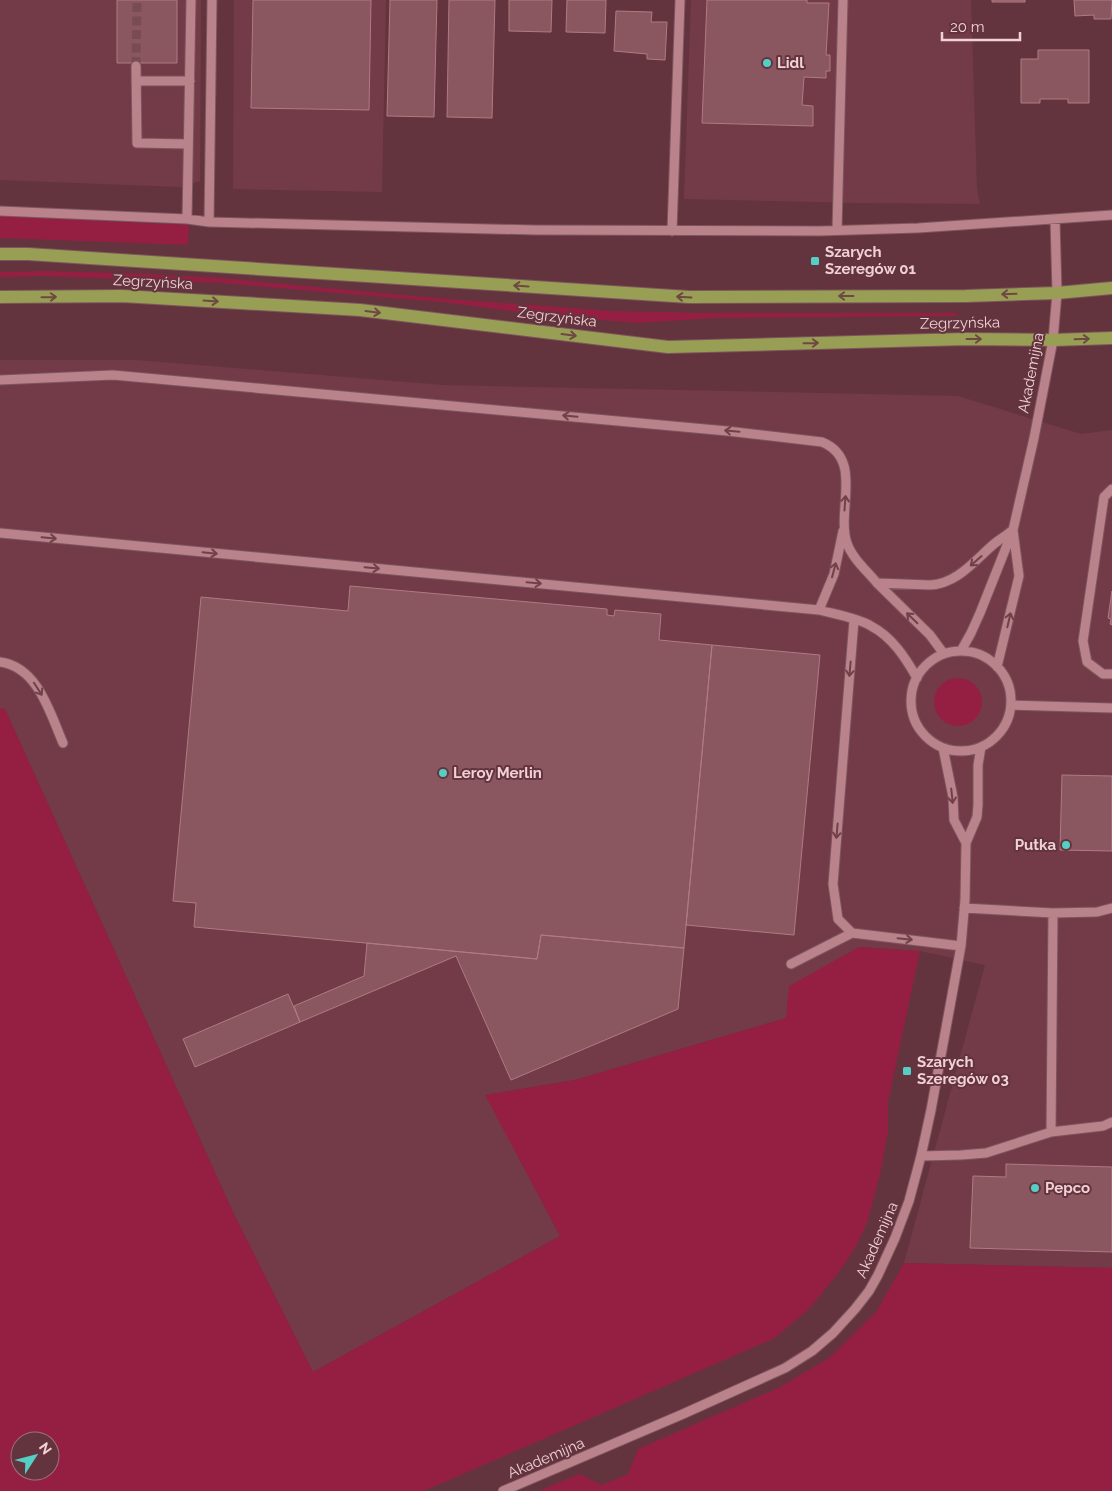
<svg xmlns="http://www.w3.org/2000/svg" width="1112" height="1491" font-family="Raleway,sans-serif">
	<rect width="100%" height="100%" fill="#64343e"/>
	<path fill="#733b47" d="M0 0H201L200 181 180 187 0 180Z
		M234 0H386L382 192 233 189Z
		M691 0H971L977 189 980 204 858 203 684 199Z
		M0 360H136L443 385 958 396 1081 434 1112 430V1268L904 1263 985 965 920 951 859 947 786 1018 575 1080 486 1095 560 1236 313 1372 232 1210 5 709 0 708Z"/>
	<path fill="#951f43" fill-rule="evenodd" d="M0 216 189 225 188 245 0 238Z
		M47 271 151 274 220 278 436 298 612 311 709 313H957V316L714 318 637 323 543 315 442 302 222 283 46 276 0 277V272Z
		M934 702a24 24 0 1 1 48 0a24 24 0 1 1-48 0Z
		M0 708 5 709 232 1210 313 1372 560 1236 485 1095 575 1080 786 1018 789 986 859 947 920 951 888 1102V1132L880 1174 867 1223 855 1248 839 1272 809 1309 775 1338 424 1491H0ZM20 1441H50V1471H20Z
		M904 1263 1112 1268V1491H539L579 1474 602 1485 628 1474 638 1449 778 1388 829 1358 876 1312Z"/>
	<path fill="#8a565f" stroke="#b17a83" d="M117 0H177V63H117Z
		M253 0H371L369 110 251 108Z
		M390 0H437L434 117 387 116Z
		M449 0H495L492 118 447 117Z
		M509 0H552L551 32 509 31Z
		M567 0H606L605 33 566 32Z
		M707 0H807V3H829L826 55H830V71H826V78L804 77 802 105 813 106V126L702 123Z
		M992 0H1025V2H992Z
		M1074 0H1112L1111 19H1094V15L1075 16Z
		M616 11 652 12 651 22H667L665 60 647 59V54L614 51Z
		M1038 50H1089V103H1068V99H1040V103H1021V59H1038Z
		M350 586 607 609V615L614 616 615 610 661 614 659 640 712 645 684 948 541 935 537 959 194 927 196 903 173 901 201 597 348 611Z
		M1112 591V625L1110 624 1111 619 1108 618Z
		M712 645 820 655 794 935 686 925Z
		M1062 775 1112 776V851L1060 850Z
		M541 935 684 948 678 1009 511 1080 456 956 300 1022 294 1006 364 976 367 943 537 959Z
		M288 994 300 1022 195 1067 183 1039Z
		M1006 1164 1112 1167V1252L970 1248 973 1176 1006 1177Z"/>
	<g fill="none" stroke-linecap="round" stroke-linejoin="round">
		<path stroke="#794c55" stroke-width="9" stroke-dasharray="9 4.5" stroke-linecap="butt" d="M136 66 137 0"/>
		<defs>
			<path id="minor" d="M136 66 137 143 188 144
				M136 81H190
				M0 211 187 219 209 222 535 230 820 231 918 228 1112 215
				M187 219 191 0
				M209 222 212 0
				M837 230 843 0
				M672 231 680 0
				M0 380 113 375 727 431 822 442C864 459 836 511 847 543 852 558 867 571 877 583L930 585C957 584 975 560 994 544 1000 539 1007 535 1013 530
				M1112 489 1104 497 1083 641 1087 662 1103 674H1112
				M0 533 819 610C834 614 858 618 871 626 892 637 905 657 917 678
				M877 583 930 635 944 654
				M819 610 834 574 843 531
				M854 620 833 884 838 919 852 933 961 946
				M961 651 971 633 980 613 1013 530 1034 438 1053 340 1057 293 1055 219
				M911 701a50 50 0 1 1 100 0a50 50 0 1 1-100 0Z
				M0 662C38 667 50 713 63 743
				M997 667 1019 576 1013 530
				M1011 705 1112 708
				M943 748 953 797 954 820 966 843
				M1053 913 1097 912 1112 908
				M791 964 852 933
				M1051 1132 1103 1126 1112 1122
				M921 1156 961 1155 986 1153 1051 1132 1053 913 964 908
				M503 1491 683 1414 785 1368 812 1351 833 1333 855 1309 869 1291 878 1275 895 1238 909 1201 921 1156 931 1110 961 946 965 900 966 843 977 817 978 805V765L981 747"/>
			<path id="major" d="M0 254H28L689 297 966 296 1057 293 1112 288
				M0 297 122 296 360 310 668 347 966 339 1053 340 1112 338"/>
		</defs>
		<use href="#minor" stroke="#7d555d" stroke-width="11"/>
		<use href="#major" stroke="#7d555d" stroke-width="14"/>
		<use href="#minor" stroke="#ba828b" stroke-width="9"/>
		<use href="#major" stroke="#989f54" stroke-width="12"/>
	</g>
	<defs><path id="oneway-shaft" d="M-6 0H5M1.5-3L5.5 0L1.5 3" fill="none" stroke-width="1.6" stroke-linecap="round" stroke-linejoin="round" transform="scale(1.25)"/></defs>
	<g stroke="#6e4942">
		<use href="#oneway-shaft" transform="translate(521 286) rotate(-176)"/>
		<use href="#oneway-shaft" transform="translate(1009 294) rotate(178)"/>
		<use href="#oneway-shaft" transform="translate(846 296) rotate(180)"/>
		<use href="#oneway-shaft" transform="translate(49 297) rotate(-1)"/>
		<use href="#oneway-shaft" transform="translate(684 297) rotate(-177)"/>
		<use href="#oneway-shaft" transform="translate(211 301) rotate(4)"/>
		<use href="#oneway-shaft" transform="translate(373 312) rotate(7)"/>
		<use href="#oneway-shaft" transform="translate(569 335) rotate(7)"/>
		<use href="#oneway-shaft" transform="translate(974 339)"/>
		<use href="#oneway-shaft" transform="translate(1082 339) rotate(-2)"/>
		<use href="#oneway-shaft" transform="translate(811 343) rotate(-1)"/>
	</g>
	<g stroke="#71404a">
		<use href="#oneway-shaft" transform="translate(570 416) rotate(-175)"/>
		<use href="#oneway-shaft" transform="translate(732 431) rotate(-175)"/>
		<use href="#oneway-shaft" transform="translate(845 503) rotate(-86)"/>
		<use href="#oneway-shaft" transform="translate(49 538) rotate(5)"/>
		<use href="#oneway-shaft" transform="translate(210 553) rotate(6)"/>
		<use href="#oneway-shaft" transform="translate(976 561) rotate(139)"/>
		<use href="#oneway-shaft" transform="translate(372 568) rotate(5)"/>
		<use href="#oneway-shaft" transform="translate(834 570) rotate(-75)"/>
		<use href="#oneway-shaft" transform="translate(534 583) rotate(5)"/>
		<use href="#oneway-shaft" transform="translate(912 618) rotate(-136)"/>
		<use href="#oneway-shaft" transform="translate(1009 620) rotate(-77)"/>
		<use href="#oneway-shaft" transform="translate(850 669) rotate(95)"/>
		<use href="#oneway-shaft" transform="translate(38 689) rotate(57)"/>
		<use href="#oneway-shaft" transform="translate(952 796) rotate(84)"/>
		<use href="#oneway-shaft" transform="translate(837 831) rotate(95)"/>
		<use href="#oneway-shaft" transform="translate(905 939) rotate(6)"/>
	</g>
	<g fill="#55cec4" stroke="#64343e" stroke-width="2">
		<circle cx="767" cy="63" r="5"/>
		<rect x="810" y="256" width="10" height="10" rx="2.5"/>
		<circle cx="443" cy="773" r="5"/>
		<circle cx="1066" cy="845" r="5"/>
		<rect x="902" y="1066" width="10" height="10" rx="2.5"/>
		<circle cx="1035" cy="1188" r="5"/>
	</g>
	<g text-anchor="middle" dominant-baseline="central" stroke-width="4" stroke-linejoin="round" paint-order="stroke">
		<g font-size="15" font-weight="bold" fill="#f0d1d5" stroke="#64343e" text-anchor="start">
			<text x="777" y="63">Lidl</text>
			<text x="825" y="252">Szarych<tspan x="825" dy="17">Szeregów 01</tspan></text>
			<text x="453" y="773">Leroy Merlin</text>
			<text x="1056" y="845" text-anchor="end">Putka</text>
			<text x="917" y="1062">Szarych<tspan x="917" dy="17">Szeregów 03</tspan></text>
			<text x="1045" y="1188">Pepco</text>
		</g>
		<g font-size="15" fill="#f0d1d5" stroke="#64343e">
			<text transform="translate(153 282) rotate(3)">Zegrzyńska</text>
			<text transform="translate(557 317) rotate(7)">Zegrzyńska</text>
			<text transform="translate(960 323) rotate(-1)">Zegrzyńska</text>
			<text transform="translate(1031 373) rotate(-79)">Akademijna</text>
			<text transform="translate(877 1240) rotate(-66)">Akademijna</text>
			<text transform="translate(546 1458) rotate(-23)">Akademijna</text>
		</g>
	</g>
	<g transform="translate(35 1456) rotate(54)"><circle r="24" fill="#64343e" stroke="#9c737a"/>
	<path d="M0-4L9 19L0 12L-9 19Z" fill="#55cec4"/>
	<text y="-8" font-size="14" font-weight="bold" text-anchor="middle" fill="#f0d1d5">N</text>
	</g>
	<path d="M942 32v8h78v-8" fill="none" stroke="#f0d1d5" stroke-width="2.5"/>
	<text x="950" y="32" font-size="15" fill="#f0d1d5" stroke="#64343e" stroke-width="4" paint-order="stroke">20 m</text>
</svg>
